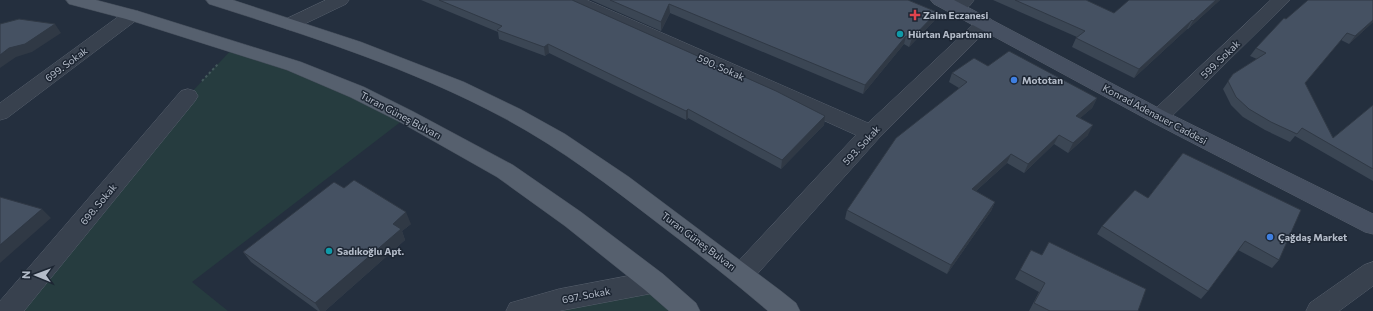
<svg xmlns="http://www.w3.org/2000/svg" width="1373" height="311" font-family="Commissioner,sans-serif">
	<rect width="100%" height="100%" fill="#242f3e"/>
	<path fill="#263c3f" d="M234 47 407 117 192 282 228 311H8L188 96Z
		M654 282 687 311H519Z"/>
	<g fill="none" stroke-linecap="round" stroke-linejoin="round">
		<defs>
			<path id="street" d="M326 0H349L346 4 296 28 290 30 284 28 281 24 284 20Z
				M563 0H587L868 123 979 19 985 18 991 19 994 23 879 138 751 281 742 284 733 281 729 274 733 267 856 135 566 4Z
				M954 0H974C968 9 961 15 950 12L947 8Z
				M1271 0H1290L1166 122 1159 124 1152 122 1149 117 1152 112Z
				M132 10 138 11 141 15 138 19 7 118 0 120V103L126 11Z
				M188 89 195 91 198 96 195 101 24 311H0V301L181 91Z
				M1373 262V286L1339 311H1306L1310 303 1364 265Z
				M654 271 663 274 667 282 663 290 654 293 559 311H506L510 303 559 289Z"/>
			<path id="secondary" d="M931 0H954L1166 112 1373 214V234L1365 232 1152 122 934 4Z"/>
			<path id="primary" d="M66 0H96L138 11 301 62 364 87 414 112 513 165 581 212 663 274 696 303 700 311H669L645 290 565 226 497 177 400 122 350 97 287 70 126 19 69 4Z
				M206 0H233L361 42 464 82 520 109 565 134 629 177 781 291 796 303 800 311H768C733 281 696 252 659 224 610 186 560 148 504 118 411 68 309 36 209 4Z"/>
		</defs>
		<use href="#street" stroke="#565f6c" stroke-width="1"/>
		<use href="#secondary" stroke="#565f6c" stroke-width="1"/>
		<use href="#primary" stroke="#414a57" stroke-width="1"/>
		<path stroke="#44595c" stroke-width="2" stroke-dasharray="2.5 2.5" stroke-linecap="butt" d="M202 81 219 63"/>
		<use href="#street" fill="#38414e" fill-rule="evenodd"/>
		<use href="#secondary" fill="#465061" fill-rule="evenodd"/>
		<use href="#primary" fill="#56606e" fill-rule="evenodd"/>
	</g>
	<path fill="#3b4654" d="M421 0H572L825 116 824 125 781 169 688 118 686 120 549 53 545 56 499 39 498 32Z
		M591 0H908L937 12 935 20 909 47 904 44 863 94 670 13 661 31Z
		M993 0H1086L1114 13 1220 0 1188 29H1187L1134 78 1072 47 1076 38 1077 37Z
		M1373 0V22L1349 44 1341 40 1305 83 1333 138 1373 105V181L1295 136 1290 142 1265 130 1243 117 1231 105 1223 89 1233 74 1257 59 1250 56 1256 48 1286 19Z
		M988 66 1097 98 1092 108 1080 118 1088 135 1068 153 1054 144 1024 173 1007 163 976 191 995 202 991 211 947 274 845 219 847 210 959 88 949 82 952 73Z
		M1183 153 1279 260 1272 268 1238 250 1208 291 1201 299 1097 234 1102 226 1148 198Z
		M411 224 402 231 405 240 325 311H318L251 262 243 252Z
		M1049 242 1138 311H1029L1039 292 1015 279 1031 250 1042 255Z"/>
	<path fill="#303945" d="M1216 0H1220L1188 29 1193 21Z
		M669 4 670 13 661 31V22Z
		M937 12 935 20 909 47 912 38Z
		M1192 20 1187 29 1134 78 1139 69Z
		M1373 20V22L1349 44 1355 36Z
		M55 24 61 33 32 52 16 57 0 68V55L9 48Z
		M1347 33 1341 40 1299 91 1305 83Z
		M906 36 904 44 863 94 865 85Z
		M548 44 549 53 545 56 544 47Z
		M1097 98 1092 108 1072 125 1076 116Z
		M688 109V118L686 120V111Z
		M825 116 824 125 781 169 782 160Z
		M1093 125 1088 135 1068 153 1073 143Z
		M1059 135 1054 144 1024 173 1028 164Z
		M1011 154 1007 163 968 198 972 189Z
		M995 202 991 211 947 274 951 265Z
		M42 209 51 218 0 263V245Z
		M406 212 411 224 402 231 405 240 325 311H320L315 303 393 224Z"/>
	<path fill="#455162" stroke="#303945" d="M439 0H572L776 91 825 116 782 160 688 109 686 111 548 44 544 47 497 30 502 26Z
		M610 0H908L937 12 912 38 906 36 865 85 669 4 661 22Z
		M1015 0H1086L1114 13 1129 0H1216L1193 21 1192 20 1139 69 1076 38 1085 31Z
		M1308 0H1373V20L1355 36 1347 33 1305 83 1333 138 1373 105V169L1302 128 1297 134 1271 122 1249 109 1236 97 1228 81 1233 74 1266 53 1256 48 1284 18 1286 19Z
		M19 19 55 24 25 44 9 48 0 55V24Z
		M1009 51 1097 98 1076 116 1093 125 1073 143 1059 135 1028 164 1011 154 972 189 995 202 951 265 847 210 896 138 967 82 952 73 974 58 988 66Z
		M1183 153 1301 210 1279 260 1245 241 1208 291 1102 226 1135 190 1148 198Z
		M354 180 406 212 393 224 401 229 315 303 243 252 334 182 344 188Z
		M0 197 42 209 0 245Z
		M1049 242 1146 289 1138 311H1050L1034 303 1045 283 1020 270 1031 250 1042 255Z"/>
	<path fill="#e0444e" stroke="#1d2633" stroke-width="1.5" d="M913 9h4v4h4v4h-4v4h-4v-4h-4v-4h4z"/>
	<g fill="#0f9aa8" stroke="#1d2633" stroke-width="1.5">
		<circle cx="900" cy="34" r="4"/>
		<circle cx="329" cy="251" r="4"/>
	</g>
	<g fill="#3f7fe0" stroke="#1d2633" stroke-width="1.5">
		<circle cx="1014" cy="80" r="4"/>
		<circle cx="1270" cy="237" r="4"/>
	</g>
	<g text-anchor="middle" dominant-baseline="central" stroke-width="3" stroke-linejoin="round" paint-order="stroke">
		<g font-size="10" font-weight="bold" fill="#b4bcc9" stroke="#1d2633" text-anchor="start">
			<text x="923" y="15">Zaim Eczanesi</text>
			<text x="908" y="34">Hürtan Apartmanı</text>
			<text x="1022" y="80">Mototan</text>
			<text x="1278" y="237">Çağdaş Market</text>
			<text x="337" y="251">Sadıkoğlu Apt.</text>
		</g>
		<g font-size="10" fill="#b4bcc9" stroke="#1d2633">
			<text transform="translate(1220 59) rotate(-44)">599. Sokak</text>
			<text transform="translate(66 64) rotate(-37)">699. Sokak</text>
			<text transform="translate(721 67) rotate(24)">590. Sokak</text>
			<text transform="translate(1155 114) rotate(28)">Konrad Adenauer Caddesi</text>
			<text transform="translate(401 115) rotate(28)">Turan Güneş Bulvarı</text>
			<text transform="translate(861 145) rotate(-47)">593. Sokak</text>
			<text transform="translate(98 204) rotate(-50)">698. Sokak</text>
			<text transform="translate(699 241) rotate(37)">Turan Güneş Bulvarı</text>
			<text transform="translate(586 295) rotate(-11)">697. Sokak</text>
		</g>
	</g>
	<g transform="translate(36 275) rotate(271)" stroke="#1d2633" stroke-width="3" paint-order="stroke">
	<path d="M0-3L7 15L0 10L-7 15Z" fill="#b4bcc9"/>
	<text y="-6" font-size="11" font-weight="bold" text-anchor="middle" fill="#b4bcc9">N</text>
	</g>
</svg>
